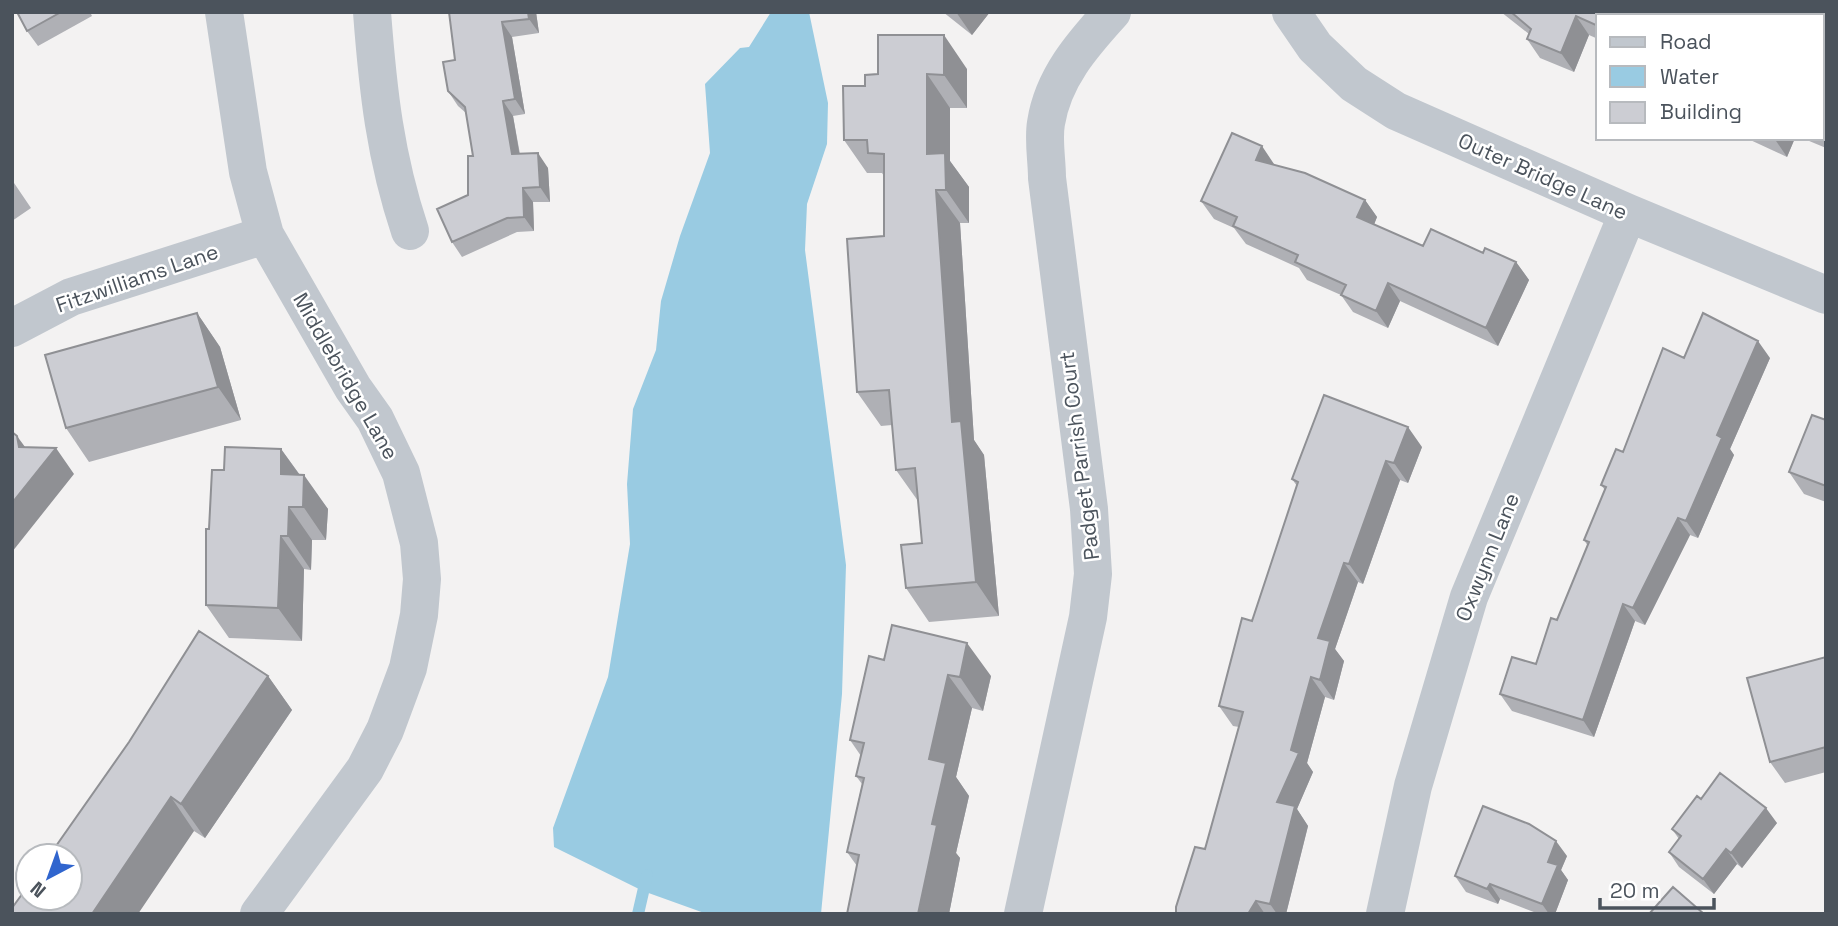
<svg xmlns="http://www.w3.org/2000/svg" width="1838" height="926" font-family="'Space Grotesk',sans-serif">
	<rect width="100%" height="100%" fill="#f3f2f2"/>
	<path fill="#99cbe2" d="M771 12H809L828 103 827 144 807 204 805 250 846 565 842 694 821 914H707L643 891 554 847 553 828 608 677 630 544 627 484 633 409 656 350 661 301 680 236 710 153 705 84 740 48 749 47Z"/>
	<g fill="none" stroke-linecap="round" stroke-linejoin="round">
		<path stroke="#99cbe2" stroke-width="12" d="M638 914 647 875"/>
		<path stroke="#c1c7ce" stroke-width="38" d="M224 12 248 172 265 235 353 388 375 419 401 473 419 543 422 579 419 615 408 668 385 730 365 769 259 914
			M372 12C378 91 385 156 410 231
			M1291 12 1315 47 1354 84 1396 111 1628 213 1826 295
			M12 328 71 297 265 235
			M1023 914 1088 617 1093 574 1089 509 1047 178C1047 160 1043 140 1046 123 1053 78 1082 45 1112 12
			M1385 914 1413 786 1469 597 1628 213"/>
	</g>
	<path fill="#afb0b5" d="M17 12H90L92 16 38 46 27 31Z
		M449 12H536L539 33 512 37 525 114 513 116 520 154 548 168 550 202H533L534 231 517 232 462 257 452 242 468 195 473 156 466 113 458 106 448 91 455 60Z
		M943 12H990L972 35Z
		M1501 12H1704L1598 16V39L1589 35 1574 72 1540 58 1527 39 1529 34Z
		M967 69V108H950V161L969 187V223H960L974 440 984 455 999 616 929 622 906 588 922 543 918 501 896 470 892 425 881 426 857 392 884 236V176L882 173H867L844 140 865 86 878 74Z
		M1826 81V148L1802 138H1822V89Z
		M1746 138H1795L1787 157Z
		M1274 164V165L1365 200 1377 217 1374 224 1423 246 1483 253 1516 262 1529 280 1498 346 1400 301 1388 328 1353 312 1341 295 1307 280 1299 268 1246 244 1234 228 1214 219 1201 201Z
		M12 180 31 208 12 221Z
		M197 313 220 347 241 420 89 462 66 428Z
		M1684 358H1770L1730 449 1734 455 1698 538 1690 535 1645 625 1635 621 1594 737 1512 711 1500 694 1536 664 1557 620 1588 546 1584 540 1605 490 1601 485Z
		M1826 420V502L1804 494 1789 472Z
		M1422 447 1408 483 1400 480 1363 584 1358 582 1335 649 1344 661 1334 700 1325 697 1307 763 1313 772 1297 809 1308 826 1286 914H1176L1205 849 1239 727 1233 726 1219 706 1252 621 1297 486 1292 479Z
		M281 449 300 475 328 509 326 540H312L311 570 304 569 302 641 229 638 206 605 209 529 224 470Z
		M1826 657V772L1785 783 1770 762Z
		M884 660 991 676 983 711 972 708 956 777 969 796 956 853 960 858 949 914H847L857 866 847 852 862 784 856 776 861 756 850 740Z
		M268 676 292 710 205 838 194 831 12 914Z
		M1701 799 1777 823 1742 868 1737 864 1714 894 1679 867 1669 852 1679 839 1672 829Z
		M1567 856 1561 870 1568 880 1555 914H1539L1500 899 1498 904 1466 892 1455 876Z"/>
	<path fill="#8f9094" d="M528 12H536L539 33 529 19Z
		M956 12H990L972 35Z
		M1576 16 1589 35 1574 72 1561 53Z
		M502 22 512 37 525 114 515 99Z
		M944 35 967 69V108L944 75Z
		M927 74 950 108V161L969 187V223L946 190 927 154Z
		M503 101 513 116 522 169 512 154Z
		M1774 138H1795L1787 157Z
		M1262 146 1274 164 1268 178 1256 160Z
		M538 153 548 168 550 202 540 187Z
		M523 188 533 202 534 231 524 217Z
		M936 190 960 223 974 440 984 455 999 616 976 582 952 422Z
		M1365 200 1377 217 1370 235 1357 217Z
		M1516 262 1529 280 1498 346 1486 328Z
		M1388 283 1400 301 1388 328 1376 311Z
		M197 313 220 347 241 420 218 387Z
		M1758 341 1770 358 1730 449 1734 455 1698 538 1686 521 1717 435Z
		M1408 427 1422 447 1408 483 1394 463Z
		M17 436 36 462 56 448 74 474 12 552V503L19 447Z
		M281 449 304 481V475L328 509 326 540 281 474Z
		M1386 461 1400 480 1363 584 1349 564Z
		M289 507 312 540 311 570 288 536Z
		M1678 518 1690 535 1645 625 1633 608Z
		M281 536 304 569 302 641 278 608Z
		M1344 563 1358 582 1335 649 1344 661 1334 700 1320 680 1318 638Z
		M1623 604 1635 621 1594 737 1583 720Z
		M967 643 991 676 983 711 960 677Z
		M948 675 972 708 956 777 969 796 956 853 960 858 949 914H918L932 824 929 759Z
		M268 676 292 710 205 838 181 804Z
		M1311 677 1325 697 1307 763 1313 772 1297 809 1308 826 1286 914H1277L1270 904 1277 802Z
		M171 797 194 831 138 914H92Z
		M1766 808 1777 823 1742 868 1731 853Z
		M1556 841 1567 856 1561 870 1568 880 1555 914H1549L1542 904 1548 862Z
		M1726 849 1737 864 1714 894 1703 879Z
		M1490 884 1500 899 1498 904 1487 889Z
		M1256 901 1265 914H1248Z"/>
	<path fill="#cccdd3" stroke="#8f9094" stroke-width="2" d="M17 12H61L27 31Z
		M449 12H528L529 19 502 22 515 99 503 101 512 154 538 153 540 187 523 188 524 217 507 218 452 242 437 209 468 195V156H473L465 107 448 91 443 62 455 60Z
		M1511 12H1701L1699 16H1598V26L1576 16 1561 53 1527 39 1531 29Z
		M878 35H944V75L927 74V154L945 153 946 190H936L952 422 961 421 976 582 906 588 901 545 922 543 915 468 896 470 889 390 857 392 847 239 884 236V154L868 153 867 140H844L843 86H865V75L878 74Z
		M1826 81V141L1822 135V89Z
		M1232 133 1262 146 1256 160 1305 173 1365 200 1357 217 1423 246 1431 229 1483 253 1485 248 1516 262 1486 328 1388 283 1376 311 1341 295 1346 285 1295 262 1298 255 1233 226 1237 217 1201 201Z
		M197 313 218 387 66 428 45 355Z
		M1703 313 1758 341 1717 435 1722 438 1686 521 1678 518 1633 608 1623 604 1583 720 1500 694 1512 657 1536 664 1551 618 1557 620 1589 542 1584 540 1606 487 1601 485 1616 449 1623 452 1663 348 1684 358Z
		M1324 395 1408 427 1394 463 1386 461 1349 564 1344 563 1318 638 1330 641 1320 680 1311 677 1291 750 1299 753 1277 802 1295 806 1270 904 1256 901 1248 914H1176V907L1195 847 1205 849 1243 712 1219 706 1242 618 1252 621 1298 482 1292 479Z
		M1812 415 1826 420V486L1789 472Z
		M12 432 17 436 19 447 56 448 12 503Z
		M225 447 281 449V474L304 475 303 507H289L288 536H281L278 608 206 605V529H209L212 470H224Z
		M892 625 967 643 960 677 948 675 929 759 946 763 932 824 937 825 918 914H847L859 855 847 852 864 778 856 776 864 743 850 740 869 656 884 660Z
		M199 631 268 676 181 804 171 797 92 914H12V908L28 886V898H70V856H49L129 742Z
		M1826 657V747L1770 762 1747 678Z
		M1720 773 1766 808 1731 853 1726 849 1703 879 1669 852 1681 836 1672 829 1697 796 1701 799Z
		M1483 806 1529 824 1556 841 1548 862 1558 865 1542 904 1490 884 1487 889 1455 876Z
		M1673 887 1704 914H1649Z"/>
	<g text-anchor="middle" dominant-baseline="central" stroke-width="5" stroke-linejoin="round" paint-order="stroke">
		<g font-size="21" fill="#4b535c" stroke="#fff">
			<text transform="translate(1543 176) rotate(24)">Outer Bridge Lane</text>
			<text transform="translate(137 278) rotate(-19)">Fitzwilliams Lane</text>
			<text transform="translate(346 376) rotate(60)">Middlebridge Lane</text>
			<text transform="translate(1079 456) rotate(-97)">Padget Parrish Court</text>
			<text transform="translate(1487 557) rotate(-68)">Oxwynn Lane</text>
		</g>
	</g>
	<rect width="1838" height="926" fill="none" stroke="#4b535c" stroke-width="28"/>
	<rect x="1596" y="14" width="228" height="126" fill="#ffffff" stroke="#b7babe" stroke-width="2"/>
	<rect x="1610" y="37" width="35" height="10" fill="#c1c7ce" stroke="#b7babe" stroke-width="2"/>
	<text x="1660" y="49" font-size="21" fill="#4b535c">Road</text>
	<rect x="1610" y="66" width="35" height="21" fill="#99cbe2" stroke="#b7babe" stroke-width="2"/>
	<text x="1660" y="84" font-size="21" fill="#4b535c">Water</text>
	<rect x="1610" y="102" width="35" height="21" fill="#cccdd3" stroke="#b7babe" stroke-width="2"/>
	<text x="1660" y="119" font-size="21" fill="#4b535c">Building</text>
	<g transform="translate(49 877) rotate(221)"><circle r="33" fill="#ffffff" stroke="#b7babe" stroke-width="2"/>
	<path d="M0-5L12 26L0 18L-12 26Z" fill="#3065ce"/>
	<text y="-10" font-size="19" font-weight="bold" text-anchor="middle" fill="#4b535c">N</text>
	</g>
	<path d="M1600 898v10h114v-10" fill="none" stroke="#4b535c" stroke-width="3.5"/>
	<text x="1610" y="898" font-size="21" fill="#4b535c" stroke="#ffffff" stroke-width="5" paint-order="stroke">20 m</text>
</svg>
